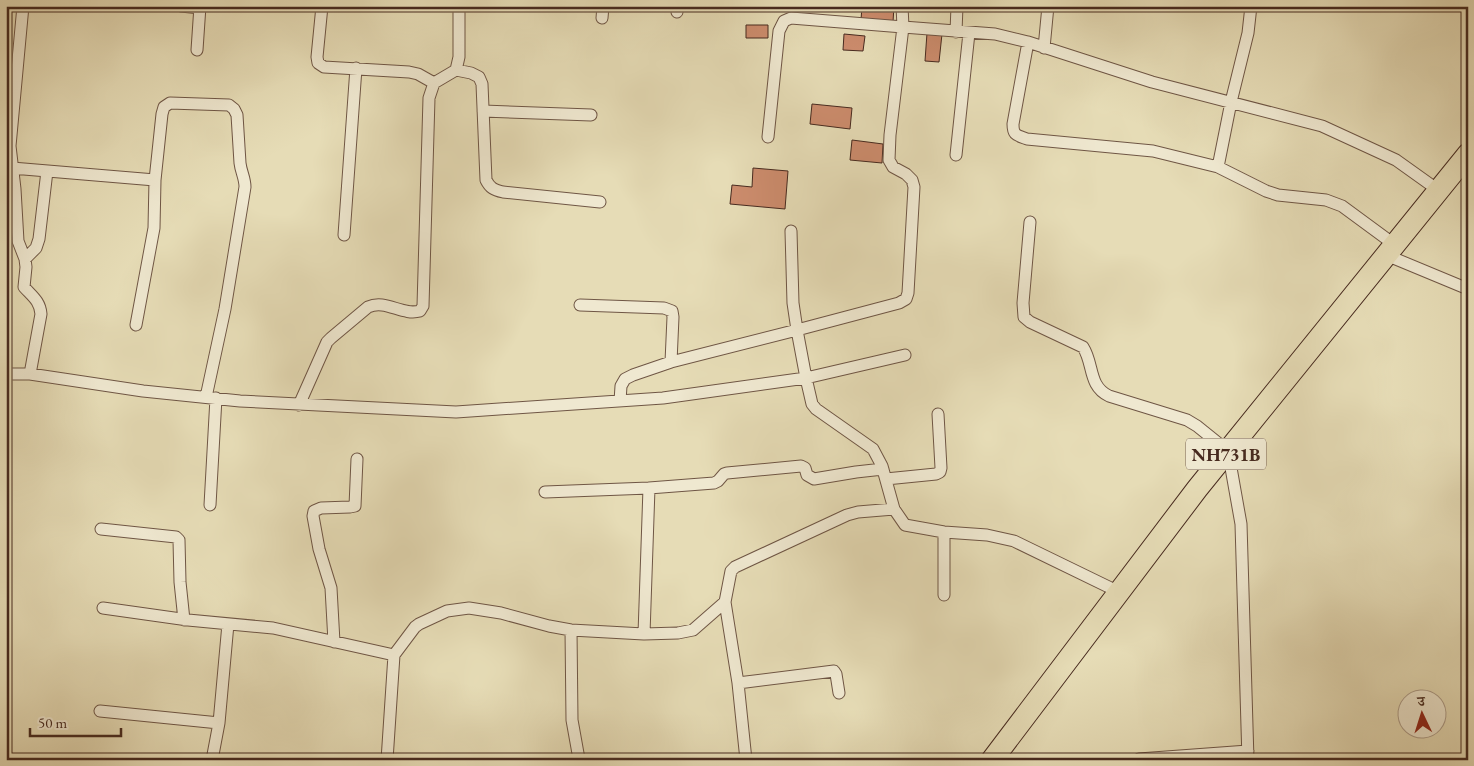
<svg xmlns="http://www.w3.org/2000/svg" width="1474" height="766" font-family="'EB Garamond','Noto Serif Devanagari',serif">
	<rect width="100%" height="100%" fill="#e6dcb6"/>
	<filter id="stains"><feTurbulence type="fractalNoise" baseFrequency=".004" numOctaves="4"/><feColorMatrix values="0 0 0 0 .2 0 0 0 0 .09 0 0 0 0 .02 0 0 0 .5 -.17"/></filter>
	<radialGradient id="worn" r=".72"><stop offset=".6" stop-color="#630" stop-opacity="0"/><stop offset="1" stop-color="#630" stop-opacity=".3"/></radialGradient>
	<path fill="#cc8c6d" stroke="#472a1f" d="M862 6H894L893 22 861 20Z
		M746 25H768V38H746Z
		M927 33 942 34 939 62 925 61Z
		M844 34 865 36 863 51 843 50Z
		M812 104 852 108 850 129 810 124Z
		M852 140 883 144 882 163 850 160Z
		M753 168 788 171 785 209 730 204 732 185 752 187Z"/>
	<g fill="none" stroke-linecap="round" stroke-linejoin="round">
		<defs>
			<path id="street" d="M23 6 10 146 15 189 18 241 25 259 26 267 24 287C32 296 40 301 41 314L30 374
				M181 6 200 8
				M322 6 317 57 318 63 324 67 409 72 418 74 434 83
				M902 6 903 27 995 34 1028 42 1152 82 1322 126 1396 160 1438 190
				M677 12 678 6
				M602 18 603 6
				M956 32 957 6
				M1028 42 1013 124C1013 136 1017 135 1027 139L1153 151 1218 167 1266 191 1278 195 1326 200 1342 206 1395 245
				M1044 48 1048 6
				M197 50 200 6
				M456 70 471 73 479 77 482 84 486 180C490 188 494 190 503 192L600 202
				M483 111 591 115
				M768 137 779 31 784 21 791 18 903 27 890 135 889 160 893 167 906 174 912 180 914 187 908 293 906 299 899 303 797 330 806 378 905 355
				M956 155 969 33
				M1218 167 1231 102 1248 33 1251 6
				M12 168 155 180
				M1030 222 1023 303 1024 317 1030 322 1083 347C1094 364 1088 386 1109 396L1187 420 1197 426 1228 451 1241 524 1248 760
				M344 235 356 68
				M1386 255 1468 289
				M25 259 36 248 39 239 47 171
				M580 305 664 308 672 311 673 317 671 362
				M136 325 154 228 155 180 162 114 164 107 170 103 229 105 234 109 237 115 240 163C241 172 245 178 245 187L225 309 206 397
				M6 374H30L143 391 240 401 456 412 663 398 806 378 812 404 816 409 873 449 882 466 894 509 905 525 944 532 987 535 1014 541 1119 592
				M620 401 621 386 625 379 633 375 671 362 797 330 793 303 791 231
				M299 405 327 342 331 338 368 307C386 299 402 316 420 311L423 306 429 98 434 83 456 70 459 57V6
				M886 479 936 474 940 472 941 468 938 414
				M649 488 714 483 718 481 724 474 727 473 801 466 805 468 807 475 814 479 856 472 883 469
				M545 492 649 488 644 634
				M210 505 216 398
				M101 529 176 537 179 540 180 582 184 620
				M944 532V595
				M103 608 188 620 273 628 394 655
				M571 630 572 720 579 759
				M334 642 331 588 319 549 313 516 314 511 321 508 350 507 355 506 357 459
				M738 683 834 671 836 674 839 693
				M100 711 219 723
				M1139 759 1248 751
				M212 760 219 723 228 624
				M387 760 394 655 415 627 419 624 447 611 469 608 501 613 549 626 571 630 644 634 678 633 693 630 725 602
				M746 760 738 683 725 602 731 571 735 567 847 515 858 512 894 509"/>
			<path id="highway" d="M992 760 1197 489 1468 154"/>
		</defs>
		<use href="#street" stroke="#6f5645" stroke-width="13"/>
		<use href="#highway" stroke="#472a1f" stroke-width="23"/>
		<use href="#street" stroke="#efe8d0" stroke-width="11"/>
		<use href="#highway" stroke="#e6dcb6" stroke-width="21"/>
	</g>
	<g text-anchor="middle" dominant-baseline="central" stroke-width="4" stroke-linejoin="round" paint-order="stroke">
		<rect fill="#efe8d0" stroke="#796354" stroke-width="1" x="1186" y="438.5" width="80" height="31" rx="4"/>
		<g font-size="18" font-weight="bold" fill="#472a1f">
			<text x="1226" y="454">NH731B</text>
		</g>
	</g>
	<rect width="1474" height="766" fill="none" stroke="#e6dcb6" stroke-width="25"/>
	<rect x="8" y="8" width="1459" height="751" fill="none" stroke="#472a1f" stroke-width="2.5"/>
	<rect x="12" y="12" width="1449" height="741" fill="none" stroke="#472a1f"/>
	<g transform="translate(1422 714) rotate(356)"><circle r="24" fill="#efe8d0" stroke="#ac9c89"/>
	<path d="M0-4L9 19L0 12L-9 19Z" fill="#8f2418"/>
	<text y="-8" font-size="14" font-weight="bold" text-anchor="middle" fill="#472a1f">उ</text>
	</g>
	<path d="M30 728v8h91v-8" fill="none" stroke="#472a1f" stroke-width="2.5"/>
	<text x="38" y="728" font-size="15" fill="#472a1f" stroke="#efe8d0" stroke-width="4" paint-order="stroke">50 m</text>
	<rect width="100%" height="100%" filter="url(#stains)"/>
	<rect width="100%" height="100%" fill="url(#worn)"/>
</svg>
